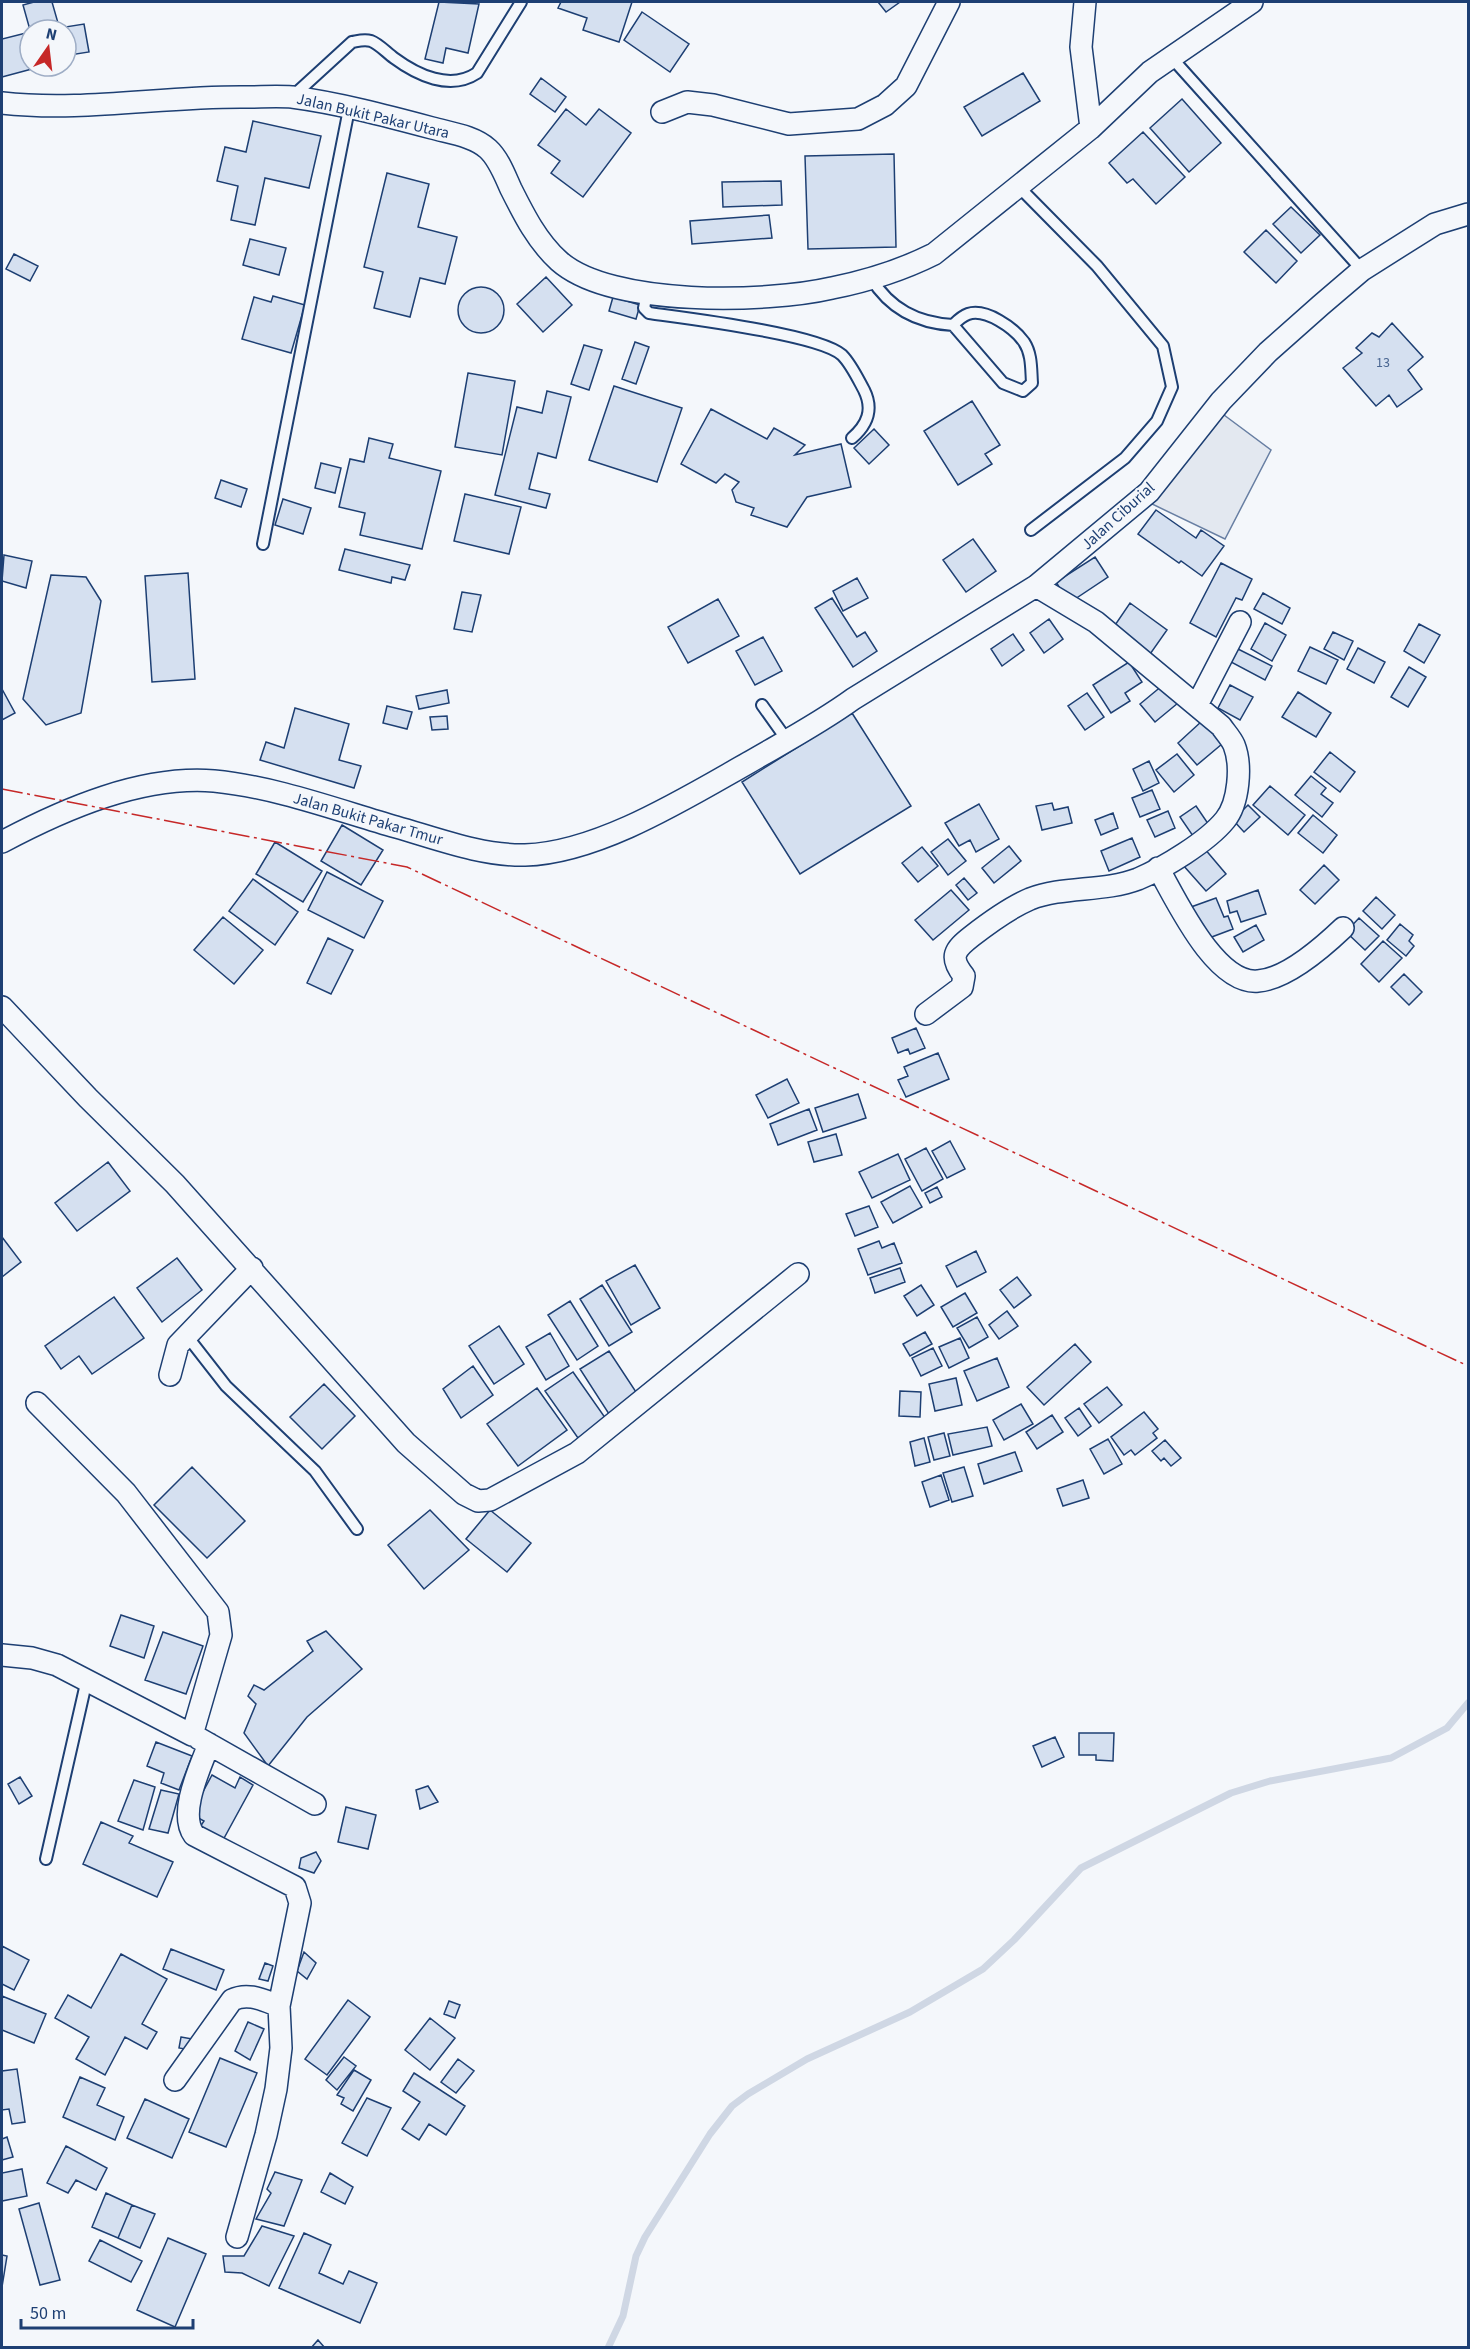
<svg xmlns="http://www.w3.org/2000/svg" width="1470" height="2349" font-family="'Source Sans 3',sans-serif">
	<rect width="100%" height="100%" fill="#f4f7fb"/>
	<path fill="#e3e8f0" stroke="#687fa3" stroke-width="1.5" d="M1220 412 1271 450 1225 539 1150 503Z"/>
	<g fill="none" stroke-linecap="round" stroke-linejoin="round">
		<path stroke="#cfd7e4" stroke-width="7" d="M608 2348 623 2316 636 2256 645 2237 710 2134 732 2106 748 2094 807 2059 910 2012 983 1969 1014 1940 1081 1868 1231 1793 1270 1781 1391 1758 1447 1728 1468 1703"/>
	</g>
	<path fill="#d5e0f0" stroke="#1d3f73" stroke-width="1.5" d="M34 2H52L60 30H30L23 5Z
		M439 2 479 4 468 53 446 48 443 63 425 59Z
		M561 2H632L619 42 583 30 587 18 558 8Z
		M878 2H900L886 12Z
		M642 12 689 44 670 72 624 40Z
		M84 24 89 52 70 55 65 27Z
		M30 32V66H43L2 77V39Z
		M1023 73 1040 101 982 136 964 107Z
		M541 78 566 97 555 112 530 94Z
		M1182 99 1221 143 1189 172 1150 128Z
		M566 109 586 125 599 109 631 133 583 197 551 173 560 161 538 145Z
		M253 121 321 136 309 188 265 178 255 225 231 220 238 186 217 181 225 147 246 152Z
		M1143 132 1185 177 1156 204 1133 179 1127 183 1109 163Z
		M894 154 896 247 808 249 805 156Z
		M387 173 429 184 418 227 457 237 445 284 420 278 410 317 374 308 383 272 364 267Z
		M781 181 782 205 723 207 722 182Z
		M1291 207 1320 235 1301 253 1273 224Z
		M769 215 772 238 692 244 690 221Z
		M1266 230 1297 261 1276 283 1244 252Z
		M250 239 286 248 279 275 243 265Z
		M14 254 38 266 30 281 6 269Z
		M546 277 572 305 543 332 517 304Z
		M458 310a23 23 0 1 1 46 0a23 23 0 1 1-46 0Z
		M273 296 305 305 291 353 242 339 254 297 271 302Z
		M613 297 640 305 636 319 609 311Z
		M1392 323 1423 357 1408 370 1422 389 1397 407 1389 395 1376 406 1343 368 1362 353 1356 348 1372 333 1379 337Z
		M635 342 649 347 636 384 622 379Z
		M584 345 602 350 589 390 571 384Z
		M468 373 515 381 502 455 455 447Z
		M614 386 682 408 657 482 589 460Z
		M547 391 571 397 556 458 538 453 529 489 550 494 546 508 495 495 517 407 542 413Z
		M972 401 1000 445 985 454 992 464 958 485 924 431Z
		M711 409 767 439 774 428 805 445 795 455 841 444 851 487 807 497 787 527 751 515 754 508 736 502 732 490 739 482 725 474 716 483 681 464Z
		M874 429 889 445 869 464 854 448Z
		M369 438 393 444 389 458 441 471 422 549 360 535 365 513 339 507 350 459 364 462Z
		M321 463 341 468 335 493 315 488Z
		M221 480 247 489 241 507 215 498Z
		M465 494 521 507 509 554 454 541Z
		M283 499 311 508 303 534 275 525Z
		M1156 510 1196 538 1201 530 1224 546 1202 576 1181 561 1179 563 1138 534Z
		M973 539 996 571 966 592 943 560Z
		M345 549 410 565 405 580 392 577 391 583 339 570Z
		M4 555 32 561 26 588 2 581Z
		M1095 557 1108 577 1069 603 1056 582Z
		M1221 563 1252 579 1242 600 1236 598 1216 637 1190 623Z
		M188 573 195 679 152 682 145 576Z
		M51 575 86 577 101 601 81 713 46 725 23 699Z
		M857 578 868 598 843 611 833 591Z
		M462 592 481 595 472 632 454 629Z
		M1263 593 1290 608 1282 624 1254 609Z
		M832 598 857 637 865 632 877 651 853 667 815 608Z
		M718 599 739 636 688 663 668 627Z
		M1130 603 1167 630 1148 657 1111 631Z
		M1049 619 1063 639 1044 653 1030 633Z
		M1265 623 1286 635 1272 661 1251 649Z
		M1419 624 1440 635 1424 663 1404 651Z
		M1333 632 1353 641 1344 660 1324 649Z
		M1013 634 1024 650 1002 666 991 649Z
		M763 637 782 671 755 685 736 651Z
		M1310 647 1338 660 1326 684 1298 671Z
		M1358 648 1385 662 1374 683 1347 669Z
		M1238 649 1272 666 1265 680 1231 662Z
		M1129 662 1142 682 1125 693 1130 701 1111 713 1093 685Z
		M1409 667 1426 677 1408 707 1391 697Z
		M1163 685 1178 703 1155 722 1140 704Z
		M1230 685 1253 697 1240 720 1218 708Z
		M2 689 15 713 2 720Z
		M447 690 449 703 419 709 416 696Z
		M1298 692 1331 713 1316 737 1282 717Z
		M1087 693 1104 717 1085 730 1068 706Z
		M387 706 412 712 407 729 383 723Z
		M295 708 349 724 339 760 361 766 354 788 260 760 266 742 284 748Z
		M852 713 911 806 800 874 742 782Z
		M447 716 448 729 432 730 430 717Z
		M1202 721 1222 744 1197 765 1178 743Z
		M1330 752 1355 772 1340 792 1314 772Z
		M1177 754 1194 775 1174 792 1156 770Z
		M1149 761 1159 783 1143 791 1133 769Z
		M1311 776 1326 788 1321 794 1333 803 1322 817 1295 795Z
		M1270 786 1305 815 1288 835 1253 805Z
		M1152 790 1160 809 1140 817 1132 798Z
		M1052 803 1054 810 1068 807 1072 823 1042 830 1036 806Z
		M979 804 999 839 976 852 970 840 959 846 945 823Z
		M1248 805 1260 817 1244 832 1233 820Z
		M1196 806 1209 825 1193 836 1180 817Z
		M1168 811 1175 828 1155 837 1147 820Z
		M1113 813 1118 828 1101 835 1095 820Z
		M1313 815 1337 835 1323 853 1298 833Z
		M342 825 383 850 361 885 321 861Z
		M1132 838 1140 857 1109 871 1101 851Z
		M948 839 966 861 948 875 931 852Z
		M275 842 322 871 303 902 256 874Z
		M1009 846 1021 861 994 883 982 868Z
		M922 847 938 866 918 882 902 863Z
		M1204 848 1226 874 1206 891 1183 865Z
		M1324 865 1339 880 1315 904 1300 890Z
		M327 872 383 901 364 938 308 910Z
		M964 878 977 893 968 900 956 885Z
		M253 879 298 912 275 945 229 911Z
		M951 890 969 910 933 940 915 920Z
		M1258 890 1266 914 1241 922 1237 911 1230 913 1227 901Z
		M1376 897 1395 915 1382 929 1363 911Z
		M1216 898 1224 917 1228 916 1233 929 1209 938 1191 907Z
		M223 917 263 950 234 984 194 950Z
		M1359 918 1379 936 1365 950 1346 932Z
		M1400 924 1413 935 1409 941 1414 946 1406 956 1387 940Z
		M1256 925 1264 940 1243 952 1234 937Z
		M328 938 353 950 331 994 307 983Z
		M1383 941 1402 958 1379 982 1361 964Z
		M1404 974 1422 992 1409 1005 1391 987Z
		M916 1028 925 1048 910 1054 908 1049 898 1053 892 1038Z
		M938 1053 949 1079 906 1097 898 1080 908 1076 904 1067Z
		M787 1079 799 1103 768 1118 756 1095Z
		M858 1094 866 1118 823 1132 815 1108Z
		M809 1109 817 1130 778 1145 770 1124Z
		M836 1134 842 1155 814 1162 808 1142Z
		M950 1141 965 1169 947 1178 932 1151Z
		M926 1148 943 1179 922 1191 905 1159Z
		M898 1154 910 1180 872 1198 859 1172Z
		M108 1162 130 1191 77 1231 55 1203Z
		M910 1186 922 1207 893 1223 881 1202Z
		M937 1187 942 1197 930 1203 925 1193Z
		M869 1206 878 1227 855 1236 846 1214Z
		M2 1237 21 1262 2 1277Z
		M879 1241 882 1248 894 1243 902 1263 868 1275 858 1249Z
		M976 1251 986 1272 957 1287 946 1266Z
		M177 1258 202 1290 162 1322 137 1288Z
		M635 1265 660 1308 631 1325 606 1281Z
		M900 1268 905 1282 875 1293 870 1278Z
		M1017 1277 1031 1295 1014 1308 1000 1290Z
		M602 1285 632 1332 609 1346 580 1299Z
		M921 1285 934 1305 917 1316 904 1296Z
		M965 1293 977 1313 953 1327 941 1307Z
		M114 1297 144 1338 92 1374 79 1356 61 1369 45 1346Z
		M570 1301 598 1346 577 1360 548 1315Z
		M1007 1311 1018 1326 999 1339 989 1325Z
		M977 1317 988 1337 969 1348 957 1328Z
		M499 1326 524 1364 494 1384 469 1346Z
		M925 1332 932 1344 910 1356 903 1344Z
		M550 1333 569 1366 546 1380 526 1347Z
		M960 1338 969 1358 949 1368 939 1347Z
		M1075 1344 1091 1362 1044 1405 1027 1387Z
		M933 1348 942 1366 921 1376 912 1358Z
		M609 1351 638 1395 609 1414 580 1369Z
		M997 1358 1009 1387 977 1401 964 1371Z
		M473 1366 493 1395 461 1418 443 1389Z
		M573 1372 606 1419 578 1438 545 1391Z
		M956 1378 962 1405 935 1411 929 1384Z
		M324 1384 355 1416 322 1449 290 1417Z
		M1107 1387 1122 1405 1099 1423 1084 1404Z
		M537 1388 567 1430 518 1466 487 1424Z
		M900 1391 921 1392 920 1417 899 1416Z
		M1021 1404 1033 1424 1004 1440 993 1420Z
		M1079 1408 1091 1426 1078 1436 1065 1418Z
		M1144 1412 1158 1429 1153 1433 1157 1438 1135 1455 1131 1450 1124 1455 1111 1437Z
		M1052 1415 1063 1432 1037 1449 1026 1432Z
		M987 1427 992 1446 953 1455 948 1434Z
		M944 1433 950 1456 934 1460 928 1437Z
		M924 1438 930 1462 915 1466 910 1442Z
		M1108 1439 1122 1464 1104 1474 1090 1449Z
		M1165 1440 1181 1458 1171 1466 1164 1458 1161 1461 1152 1451Z
		M1015 1452 1022 1471 984 1484 978 1464Z
		M192 1467 245 1521 207 1558 154 1505Z
		M964 1467 973 1496 952 1502 943 1473Z
		M941 1475 949 1500 930 1507 922 1482Z
		M1083 1480 1089 1498 1063 1506 1057 1489Z
		M430 1510 469 1550 424 1589 388 1545Z
		M490 1510 531 1543 507 1572 466 1539Z
		M121 1615 154 1626 144 1658 110 1646Z
		M326 1631 362 1669 307 1717 268 1766 244 1733 256 1704 248 1696 254 1685 264 1690 313 1651 307 1641Z
		M163 1632 203 1646 186 1694 145 1680Z
		M1079 1733H1114L1113 1761 1096 1760V1755H1079Z
		M1055 1737 1064 1757 1042 1767 1033 1746Z
		M156 1742 192 1756 179 1790 161 1783 164 1773 147 1766Z
		M212 1775 235 1788 240 1777 253 1785 223 1840 200 1827 204 1821 191 1814Z
		M20 1777 32 1796 19 1804 8 1784Z
		M134 1780 155 1787 143 1830 118 1821Z
		M428 1786 438 1802 420 1809 416 1790Z
		M161 1790 179 1794 168 1833 149 1829Z
		M346 1807 376 1815 368 1849 338 1842Z
		M101 1822 133 1836 129 1843 173 1862 157 1897 83 1864Z
		M316 1852 321 1861 314 1873 299 1868 301 1858Z
		M2 1946 29 1960 14 1990 2 1984Z
		M171 1949 224 1970 216 1990 163 1969Z
		M304 1952 316 1963 307 1979 297 1971Z
		M121 1954 167 1979 142 2024 157 2032 147 2049 125 2037 105 2075 76 2059 89 2037 55 2018 68 1995 91 2008Z
		M265 1963 273 1966 268 1981 259 1979Z
		M2 1996 46 2014 34 2043 2 2030Z
		M348 2000 370 2017 327 2075 305 2059Z
		M449 2001 460 2005 455 2018 444 2014Z
		M430 2018 455 2038 430 2070 405 2050Z
		M248 2022 264 2029 250 2060 235 2051Z
		M181 2037 198 2040 196 2051 179 2048Z
		M344 2057 356 2066 337 2090 326 2080Z
		M220 2058 257 2073 226 2147 189 2132Z
		M458 2059 474 2071 456 2093 441 2082Z
		M17 2069 25 2122 12 2124 9 2109 2 2110V2071Z
		M354 2070 371 2080 353 2111 341 2104 344 2098 337 2095Z
		M414 2073 465 2106 446 2135 429 2124 419 2140 402 2129 420 2102 403 2091Z
		M80 2077 105 2088 97 2105 124 2117 115 2140 63 2117Z
		M367 2098 391 2108 367 2156 342 2143Z
		M145 2099 189 2119 172 2158 127 2138Z
		M7 2137 13 2157 2 2160V2139Z
		M66 2146 107 2168 96 2190 76 2180 68 2193 47 2183Z
		M22 2169 27 2196 2 2201V2173Z
		M275 2172 302 2180 284 2226 256 2219 271 2193 267 2189Z
		M330 2173 353 2187 345 2204 321 2192Z
		M106 2193 132 2205 118 2238 92 2227Z
		M39 2203 60 2280 40 2285 19 2209Z
		M132 2205 155 2214 140 2248 118 2238Z
		M262 2226 294 2236 269 2286 242 2273 225 2272 223 2256H244Z
		M304 2233 331 2245 319 2273 343 2284 349 2271 377 2283 360 2323 279 2288Z
		M168 2238 206 2254 175 2327 137 2310Z
		M100 2240 142 2261 131 2282 89 2261Z
		M2 2255 7 2256 2 2287Z
		M318 2340 325 2348H311Z"/>
	<g fill="none" stroke-linecap="round" stroke-linejoin="round">
		<defs>
			<path id="lane" d="M1171 57 1362 270
				M293 96 352 42C358 41 364 39 371 41 379 44 387 53 394 58 417 75 450 91 477 73L521 2
				M1019 187 1097 266 1163 346 1172 387 1157 421 1125 458 1031 530
				M871 278C890 309 917 323 953 325L1003 383 1023 391 1032 383C1031 369 1032 354 1024 342 1014 328 986 308 968 314 962 316 957 321 953 325
				M647 293 644 308 649 313C685 318 819 334 842 355 851 364 858 379 864 390 874 410 867 425 852 438
				M263 544 349 109
				M762 705 787 740
				M187 1336 226 1386 315 1471 357 1529
				M46 1859 87 1679"/>
			<path id="street" d="M1085 2 1081 47 1091 128
				M2 103C83 112 164 96 246 97 261 97 277 96 292 97 338 103 387 116 432 128 450 133 474 136 488 149 499 159 505 176 511 189 524 215 537 241 559 261 611 307 767 303 832 288 867 281 902 270 934 254L1091 128 1150 72 1252 2
				M662 112 687 102 713 105 789 124 858 119 885 105 906 86 949 2
				M1197 705 1240 622
				M2 842C64 809 142 775 214 781 276 787 337 810 396 827 438 839 482 856 525 855 598 853 686 798 748 763 784 742 820 723 853 699L1036 586 1149 492 1221 401 1268 352 1321 305 1362 270 1435 224 1468 214
				M1158 868C1176 899 1215 985 1258 981 1287 979 1323 947 1343 928
				M2 1007 88 1098 175 1184 406 1443 464 1494 478 1501 490 1500 577 1453 798 1274
				M926 1014 962 987 964 976C949 957 954 950 972 936 990 922 1009 908 1030 899 1063 886 1104 892 1138 879 1164 868 1207 842 1225 820 1239 803 1242 765 1234 745 1231 738 1225 732 1221 726L1096 622 1036 586
				M170 1375 178 1345 252 1268
				M2 1655 32 1658 57 1665 192 1735 221 1635 218 1612 126 1493 37 1403
				M198 1738 315 1804
				M209 1744C200 1768 178 1813 194 1835L295 1887 300 1903 279 2006 281 2048 276 2089 266 2135 237 2237
				M175 2080 232 2000C248 1992 263 2000 279 2006"/>
		</defs>
		<use href="#lane" stroke="#1d3f73" stroke-width="14"/>
		<use href="#street" stroke="#1d3f73" stroke-width="24"/>
		<use href="#lane" stroke="#f4f7fb" stroke-width="10"/>
		<use href="#street" stroke="#f4f7fb" stroke-width="21"/>
		<path stroke="#c62828" stroke-width="1.5" stroke-dasharray="21 4.5 3 4.5" stroke-linecap="butt" d="M2 789 407 867 1468 1366"/>
	</g>
	<g text-anchor="middle" dominant-baseline="central" stroke-width="4.5" stroke-linejoin="round" paint-order="stroke">
		<g font-size="14" fill="#4b6792">
			<text x="1383" y="363">13</text>
		</g>
		<g font-size="16" fill="#1d3f73" stroke="#f4f7fb">
			<text transform="translate(373 116) rotate(13)">Jalan Bukit Pakar Utara</text>
			<text transform="translate(1118 516) rotate(-42)">Jalan Ciburial</text>
			<text transform="translate(368 819) rotate(16)">Jalan Bukit Pakar Tmur</text>
		</g>
	</g>
	<rect width="1470" height="2349" fill="none" stroke="#1d3f73" stroke-width="6"/>
	<g transform="translate(48 48) rotate(14)"><circle r="28" fill="#f4f7fb" stroke="#9eadc5" stroke-width="1.5"/>
	<path d="M0-4.5L10 22L0 15L-10 22Z" fill="#c62828"/>
	<text y="-9" font-size="16" font-weight="bold" text-anchor="middle" fill="#1d3f73">N</text>
	</g>
	<path d="M21 2319v9h172v-9" fill="none" stroke="#1d3f73" stroke-width="3"/>
	<text x="30" y="2319" font-size="18" fill="#1d3f73" stroke="#f4f7fb" stroke-width="4.5" paint-order="stroke">50 m</text>
</svg>
